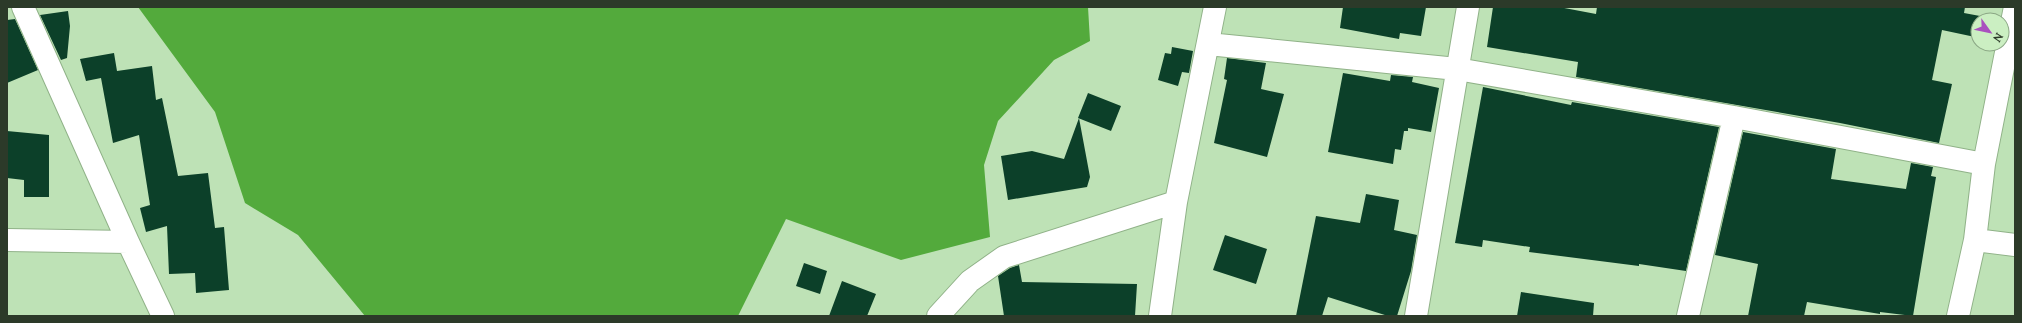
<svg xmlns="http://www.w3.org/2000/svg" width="2022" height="323" font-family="Lora,serif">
	<rect width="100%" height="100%" fill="#bee2b6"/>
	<path fill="#53aa3c" d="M138 7H1088L1090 41 1054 60 998 121 984 165 990 237 901 260 786 219 738 316H365L298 235 245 203 215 112Z"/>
	<path fill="#0c4029" d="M1343 7H1426L1421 36 1400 33 1399 39 1340 28Z
		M1493 7H1559L1596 14 1597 7H1965L1964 13 1980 16 1975 37 1942 30 1932 80 1952 84 1939 143 1840 123 1576 77 1578 62 1487 47Z
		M68 11 70 26 67 58 61 60 40 15Z
		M15 19 38 70 7 83V20Z
		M1172 47 1193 51 1189 73 1182 72 1178 86 1158 80 1165 53 1171 54Z
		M114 53 117 71 152 66 156 100 162 98 178 176 208 173 215 228 224 227 229 290 196 293 195 273 169 274 167 226 146 232 140 208 150 205 139 135 113 143 101 78 86 81 80 59Z
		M1227 58 1266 63 1261 89 1284 94 1267 157 1214 143 1227 80 1224 79Z
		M1343 73 1390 81 1391 75 1413 77 1412 82 1439 88 1431 132 1408 128V131H1404L1401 150 1395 149 1393 164 1328 152Z
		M1483 87 1571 105 1572 102 1719 127 1686 271 1639 264V266L1529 252 1530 247 1483 240 1482 247 1455 243Z
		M1088 93 1121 106 1111 131 1078 118Z
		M1079 118 1090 177 1087 187 1008 200 1001 156 1032 151 1064 159Z
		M7 131 49 135V197H24V180L7 178Z
		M1743 132 1836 149 1831 179 1906 189 1911 163 1933 167 1931 176 1936 177 1913 316 1880 312V314L1807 302 1804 316H1748L1758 264 1715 255Z
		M1366 194 1399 200 1394 230 1417 235 1411 271 1397 316H1388L1328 297 1322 316H1296L1316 216 1360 223Z
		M1225 235 1267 249 1256 284 1213 270Z
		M804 263 827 271 820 294 796 286Z
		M1019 265 1022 282 1137 284 1135 316H1004L998 276 1010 268Z
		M842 281 876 294 867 316H829Z
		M1521 292 1594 303 1593 316H1517Z"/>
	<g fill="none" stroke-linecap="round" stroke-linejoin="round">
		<defs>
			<path id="minor" d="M23 7 128 242 163 316
				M1208 44 1457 69 1734 117 1984 164
				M7 240 128 242
				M1975 240 2015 245
				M938 316 970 281 1004 257 1176 202
				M1160 316 1176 202 1215 7
				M1416 316 1468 7
				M1688 316 1734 117
				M1958 316 1975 240 1984 164 2015 7"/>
		</defs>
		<use href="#minor" stroke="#90b288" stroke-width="24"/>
		<use href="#minor" stroke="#fff" stroke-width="22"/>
	</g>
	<rect width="2022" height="323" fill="none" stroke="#2c3a29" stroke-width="16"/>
	<g transform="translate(1990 32) rotate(123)"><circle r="19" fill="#cbefc2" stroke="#8ba785"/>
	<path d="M0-3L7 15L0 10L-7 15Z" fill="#a951be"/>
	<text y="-6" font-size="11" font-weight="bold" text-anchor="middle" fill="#2c3a29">N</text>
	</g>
</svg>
